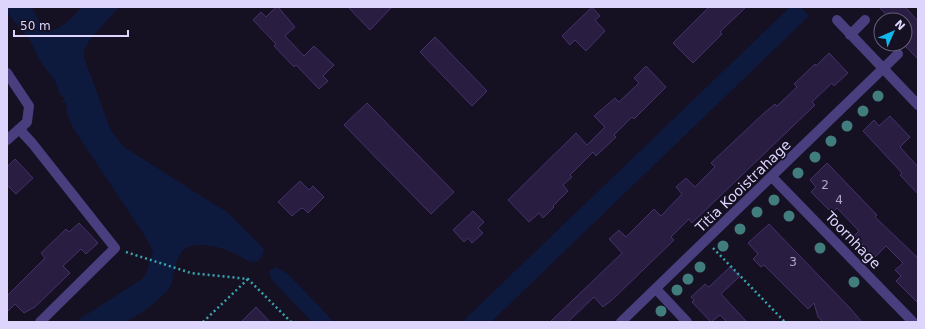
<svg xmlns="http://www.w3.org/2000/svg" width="925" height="329" font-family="'DejaVu Sans',sans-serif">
	<rect width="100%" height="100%" fill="#161023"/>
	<path fill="#0e193e" d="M7 7H32C47 46 62 28 82 7H119L89 41 84 51V57L111 131 124 147 228 213 264 249 262 256 258 261C249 264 244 258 236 254 224 249 204 242 191 246 173 251 176 275 170 287 164 297 135 319 124 322 114 325 87 322 75 322L142 279 147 272 153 251 143 233 73 128 67 113 66 102H63V100L65 99 60 95 55 81 39 60 31 42 7 12Z
		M790 7H801L809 16 491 322H462Z
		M276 267 289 275 334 322H312L271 279 269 271Z"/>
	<path fill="#2a1d42" stroke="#45316c" d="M276 7H278L295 27 285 36 304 56 314 46 334 65 323 76 328 81 319 89 296 65 294 67 274 46 276 44 253 20 261 12 266 17Z
		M348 7H392L370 30Z
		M592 7 600 16 595 20 605 31 586 51 575 40 570 45 562 36Z
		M709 7H746L720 32 722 34 693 63 673 43Z
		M879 7H905L918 21V59L905 46V20H891Z
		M435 37 487 91 472 106 420 52Z
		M829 53 848 73 834 86 832 83 812 102 815 105 692 223 689 219 671 237 674 240 612 300 603 307 594 297 568 322H550L622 253 609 239 619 230 626 237 654 209 661 216 682 194 676 187 686 178 695 187 715 167 711 163 764 113 775 104 777 106 797 87 794 84 815 64 816 66Z
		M646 66 666 87 634 119 632 117 614 135 616 137 596 156 593 152 570 175 572 177 563 185 568 191 553 206 554 207 543 218 539 213 529 222 508 200 576 133 587 145 605 127 594 116 615 98 619 102 639 83 634 78Z
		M367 103 454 192 431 214 344 125Z
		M890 116 910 137 900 147 918 167V194L900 175 902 173 863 131 874 120 879 126Z
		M15 159 33 178 16 194 7 185V167Z
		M827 163 877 215 875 217 918 258V303L896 281 901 276 895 270 903 263 886 246 875 257 854 236 859 231 837 208 832 213 811 192 816 187 810 180Z
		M300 181 309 190 313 186 324 197 308 213 303 208 300 209 292 216 278 202Z
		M473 211 484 222 478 228 483 233 472 243 468 238 464 242 453 230Z
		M79 223 98 243 86 254 81 249 63 266 70 273 35 307 24 313 15 304 7 312V296L45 258 41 253 66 229 69 232Z
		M769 224 849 307 862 322H823L818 317 814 303 808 309 764 265 761 267 753 259 758 254 748 243Z
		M730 267 740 276 721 294 747 322H727L720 315 711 322 692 302 694 300 691 297 705 284 708 287 710 286Z
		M256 307 270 322H241Z"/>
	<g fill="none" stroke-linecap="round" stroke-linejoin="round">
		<path stroke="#38a4ad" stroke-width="2.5" stroke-dasharray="2 3" stroke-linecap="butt" d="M713 248 785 322
			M126 252 191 273 248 279 291 322
			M203 322 248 279"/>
		<path stroke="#493e7e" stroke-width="10" d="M837 20 918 105
			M850 35 865 20
			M7 73 29 106 27 122 7 140
			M19 129 32 143 115 248 40 322
			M772 177 913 322
			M656 289 687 322
			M621 322 898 54"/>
	</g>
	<g fill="#427d7e">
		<circle cx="878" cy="96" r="5.5"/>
		<circle cx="863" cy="111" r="5.5"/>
		<circle cx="847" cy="126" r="5.5"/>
		<circle cx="831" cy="141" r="5.5"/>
		<circle cx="815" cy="157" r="5.5"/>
		<circle cx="798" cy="173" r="5.5"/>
		<circle cx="774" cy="200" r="5.5"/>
		<circle cx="757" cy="212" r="5.5"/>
		<circle cx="789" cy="216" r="5.5"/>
		<circle cx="740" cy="229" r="5.5"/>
		<circle cx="723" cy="246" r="5.5"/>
		<circle cx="820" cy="248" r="5.5"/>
		<circle cx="700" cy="267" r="5.5"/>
		<circle cx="688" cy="279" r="5.5"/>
		<circle cx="854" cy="282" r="5.5"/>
		<circle cx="677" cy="290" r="5.5"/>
		<circle cx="661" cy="311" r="5.5"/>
	</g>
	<g text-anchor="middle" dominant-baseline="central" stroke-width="3.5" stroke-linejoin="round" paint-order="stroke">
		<g font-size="12" fill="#b1a7ce">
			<text x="825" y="185">2</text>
			<text x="839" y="200">4</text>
			<text x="793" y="262">3</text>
		</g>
		<g font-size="14" fill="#ded5fc" stroke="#161023">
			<text transform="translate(743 186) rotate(-44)">Titia Kooistrahage</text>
			<text transform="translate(853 240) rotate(46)">Toornhage</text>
		</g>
	</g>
	<rect width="925" height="329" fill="none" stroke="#ded5fc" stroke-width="16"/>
	<g transform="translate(893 32) rotate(45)"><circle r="19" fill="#161023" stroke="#665f7a"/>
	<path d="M0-3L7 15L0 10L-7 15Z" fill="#12b8eb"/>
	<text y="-6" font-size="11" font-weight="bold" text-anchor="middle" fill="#ded5fc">N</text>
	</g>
	<path d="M14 30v6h114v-6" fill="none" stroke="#ded5fc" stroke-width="2"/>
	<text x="20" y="30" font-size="12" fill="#ded5fc" stroke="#161023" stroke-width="3" paint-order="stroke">50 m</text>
</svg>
